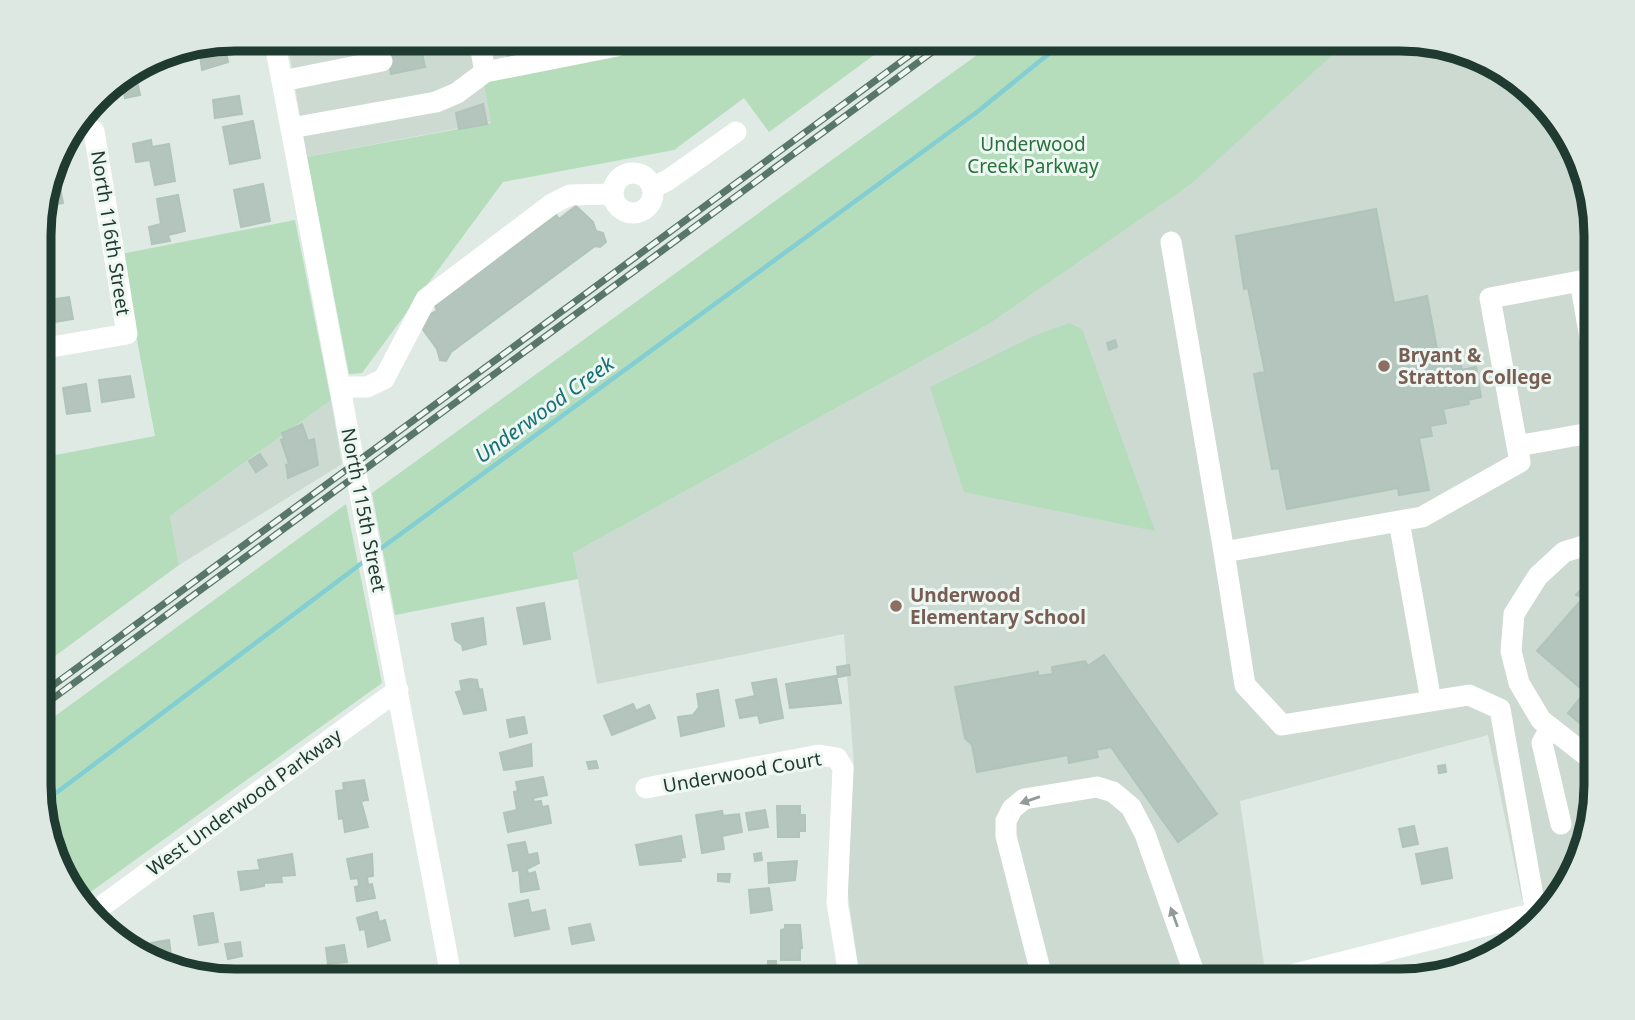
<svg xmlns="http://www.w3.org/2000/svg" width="1635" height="1020" font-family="'Noto Sans',sans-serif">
	<rect width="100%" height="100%" fill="#deeae3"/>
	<path fill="#ccdad2" d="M287 39H667L630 52 483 80 491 122 307 157Z
		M1350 39H1401L1509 71 1570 136 1596 221V798L1566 888 1522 900 1488 735 1240 801 1264 964 1194 981H860L847 887 854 765 844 634 597 684 573 553 989 324 1190 184Z
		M331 400 342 464 179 565 170 516Z"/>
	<path fill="#b5ddbc" d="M667 39H896L769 132 744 98 674 150 503 182 362 373 349 374 307 157 491 123 483 79 630 52Z
		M999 39H1350L1191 184 989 324 573 553 578 579 395 615 372 493Z
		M295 220 331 400 170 516 179 565 40 667V458L155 436 121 254Z
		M1069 323 1082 329 1155 531 964 492 930 387 1034 336Z
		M346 504 382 683 78 901 71 894 40 811V727Z"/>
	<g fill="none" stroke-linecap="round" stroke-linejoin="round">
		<path stroke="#83ced2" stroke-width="4.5" d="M376 552 977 112 1067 39
			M40 805 366 560"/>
	</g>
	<path fill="#b3c5bc" stroke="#b0c4ba" stroke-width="2" d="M329 39H365L331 45Z
		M397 39H448L449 44 421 49 425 67 391 74 387 49 399 47Z
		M488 39H538L542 58 508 60 506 51 502 52 500 42 489 44Z
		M210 43 221 46 222 52 226 51 228 62 202 70 200 55 160 63V53Z
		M136 76 140 95 125 98 121 79Z
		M239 96 242 114 215 118 213 100Z
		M483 104 487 124 459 129 456 113Z
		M253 121 260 158 230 164 223 127Z
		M151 140 152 147 169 144 175 181 155 185 150 160 136 162 133 144Z
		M55 161 63 203 41 207Z
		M263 184 270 221 241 227 234 190Z
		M178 195 185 231 168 235 170 241 152 244 149 227 161 224 157 199Z
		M576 206 593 222 596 231 603 233 606 242 600 247 595 246 451 352 446 361 440 360 437 349 419 324 426 316 437 311 434 302 556 215 559 219Z
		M1376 209 1394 303 1427 296 1438 354 1447 353 1449 362 1460 360 1462 370 1476 367 1481 397 1468 400 1469 404 1443 409 1446 423 1430 426 1432 436 1419 438 1429 490 1399 495 1398 488 1287 509 1279 468 1272 469 1254 374 1265 372 1248 288 1244 289 1236 236Z
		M69 297 73 319 42 324 40 301Z
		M1115 340 1117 347 1109 350 1107 343Z
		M130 376 134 397 102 402 99 380Z
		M86 384 90 411 67 414 63 388Z
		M43 393 46 416 40 417V394Z
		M302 424 308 441 314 439 318 465 288 478 286 465 289 464 281 440 284 439 282 433Z
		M260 454 267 465 256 472 249 461Z
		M1596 582V737L1568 713 1585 692 1537 651 1583 598 1576 595 1585 585 1589 590Z
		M544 603 550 639 524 644 517 608Z
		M483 618 486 644 463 650 462 645 455 640 452 624Z
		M1104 655 1217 814 1178 842 1111 747 1096 750 1098 757 1069 763 1068 755 977 772 972 745 965 738 955 687 1038 672V676L1053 674 1052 667 1085 661 1088 666Z
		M849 665 850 675 838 677 837 667Z
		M836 676 841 703 790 708 786 684Z
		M470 679 477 680 479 690 482 689 486 710 464 714 456 692 462 691 460 681Z
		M776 679 783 718 760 723 758 715 740 718 736 700 755 696 752 683Z
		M718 690 724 726 681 736 678 717 693 715 699 707 697 694Z
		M633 704 636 711 649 705 655 718 612 735 604 716Z
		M524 717 527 733 510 737 507 720Z
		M531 744 532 766 504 770 500 753Z
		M596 761 598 768 589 769 587 762Z
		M1445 765 1446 772 1439 773 1438 766Z
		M543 777 547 795 533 798 534 802 541 801 542 807 548 806 551 823 508 832 504 813 517 810 514 792 518 791 516 782Z
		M364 780 368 800 361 801 368 827 345 832 343 818 339 819 336 791 344 790 343 783Z
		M777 806H800V815H805V831H799V837H778Z
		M765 810 768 827 749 830 746 813Z
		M722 811 723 816 739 814 742 832 722 836 724 849 702 853 696 815Z
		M1414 826 1418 844 1403 847 1399 829Z
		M681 836 685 857 680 858 681 861 640 865 636 845Z
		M525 842 528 855 537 853 539 863 527 869 528 874 535 872 539 889 521 892 519 870 513 871 508 845Z
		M1447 848 1452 878 1422 884 1416 854Z
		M761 853 762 860 755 861 754 854Z
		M292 854 295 875 281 876 282 882 264 883V886L241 890 238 872 260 870 258 860Z
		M372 854 373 876 367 877 368 885 372 884 375 898 357 901 355 887 359 886 358 878 351 879 347 859Z
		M797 861 795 880 769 883 768 863Z
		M718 874H730L729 882 718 881Z
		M769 888 772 910 751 913 749 890Z
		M528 900 531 913 545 910 549 929 515 936 509 904Z
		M377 912 379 922 385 920 390 940 368 947 365 929 360 930 357 918Z
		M213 913 218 942 199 945 194 916Z
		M590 924 594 940 572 944 569 928Z
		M785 925H800L802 948H800V960H781V930L785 929Z
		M169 940 172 963 138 952 152 948 151 943Z
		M240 942 242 956 228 959 225 944Z
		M344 945 347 962 328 964 326 948Z
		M768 961H776V968H768Z
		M387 975 389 981H367V979Z
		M756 975H774V981H756Z"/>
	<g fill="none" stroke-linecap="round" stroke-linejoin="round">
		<path stroke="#fff" stroke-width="21" d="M274 39 452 981
			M479 39 485 72 617 46 635 39
			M282 81 382 61
			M291 128 436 102 457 93 485 72
			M613 193a20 20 0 1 1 40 0a20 20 0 1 1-40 0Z
			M652 188 668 180 736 132
			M1171 242 1224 552
			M40 349 127 334 94 131
			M341 387H367L384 379 426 299 552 204 570 195 613 194
			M1517 446 1596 432
			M1399 521 1431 701
			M1596 542 1564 552 1538 576 1514 614 1511 651 1519 683 1541 720 1596 763
			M1550 728 1542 743 1561 824
			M646 788 819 755 837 758 843 768 837 903 850 981
			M1536 913 1500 709 1469 695 1282 725 1245 685 1224 552 1422 517 1520 462 1490 298 1580 281 1596 372
			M91 914 398 690
			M1043 981 1006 836V821L1012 809 1024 799 1097 787 1113 792 1131 807 1145 834 1197 981
			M1267 981 1547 910"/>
		<defs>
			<path id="rail" d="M40 695 932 39
				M40 708 950 39"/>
		</defs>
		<use href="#rail" stroke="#59766b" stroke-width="7"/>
		<use href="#rail" stroke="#eef7f2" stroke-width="4.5" stroke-dasharray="13" stroke-linecap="butt"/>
	</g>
	<defs><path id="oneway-solid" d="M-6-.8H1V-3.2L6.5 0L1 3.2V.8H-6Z" transform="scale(1.75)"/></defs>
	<g fill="#8f9c98">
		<use href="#oneway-solid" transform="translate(1030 800) rotate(161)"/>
		<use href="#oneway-solid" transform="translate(1174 917) rotate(-110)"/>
	</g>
	<g fill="#8d6e63" stroke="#eef7f2" stroke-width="2.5">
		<circle cx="1384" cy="366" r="7"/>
		<circle cx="896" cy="606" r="7"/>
	</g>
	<g text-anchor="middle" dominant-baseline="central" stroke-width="6" stroke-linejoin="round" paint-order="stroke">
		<g font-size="19" fill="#28723d" stroke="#eef7f2">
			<text x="1033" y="144">Underwood<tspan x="1033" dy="22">Creek Parkway</tspan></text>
		</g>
		<g font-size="19" fill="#1f3a30" stroke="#eef7f2">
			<text transform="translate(111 233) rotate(81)">North 116th Street</text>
			<text transform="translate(364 510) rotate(79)">North 115th Street</text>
			<text transform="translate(742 772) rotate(-10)">Underwood Court</text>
			<text transform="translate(244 802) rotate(-36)">West Underwood Parkway</text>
		</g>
		<g font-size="19" font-weight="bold" fill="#785e54" stroke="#eef7f2" text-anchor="start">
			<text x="1398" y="355">Bryant &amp;<tspan x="1398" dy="22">Stratton College</tspan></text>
			<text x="910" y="595">Underwood<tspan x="910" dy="22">Elementary School</tspan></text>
		</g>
		<g font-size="21" font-style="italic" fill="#187177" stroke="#eef7f2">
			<text transform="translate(544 409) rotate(-36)">Underwood Creek</text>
		</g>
	</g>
	<path d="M0 0H1635V1020H0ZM235 51H1400A184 184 0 0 1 1584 235V785A184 184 0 0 1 1400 969H235A184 184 0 0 1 51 785V235A184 184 0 0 1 235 51Z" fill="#dde8e2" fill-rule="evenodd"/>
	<path fill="none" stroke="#1f3a30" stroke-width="9" d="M235 51H1400A184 184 0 0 1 1584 235V785A184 184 0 0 1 1400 969H235A184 184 0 0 1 51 785V235A184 184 0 0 1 235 51Z"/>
</svg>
